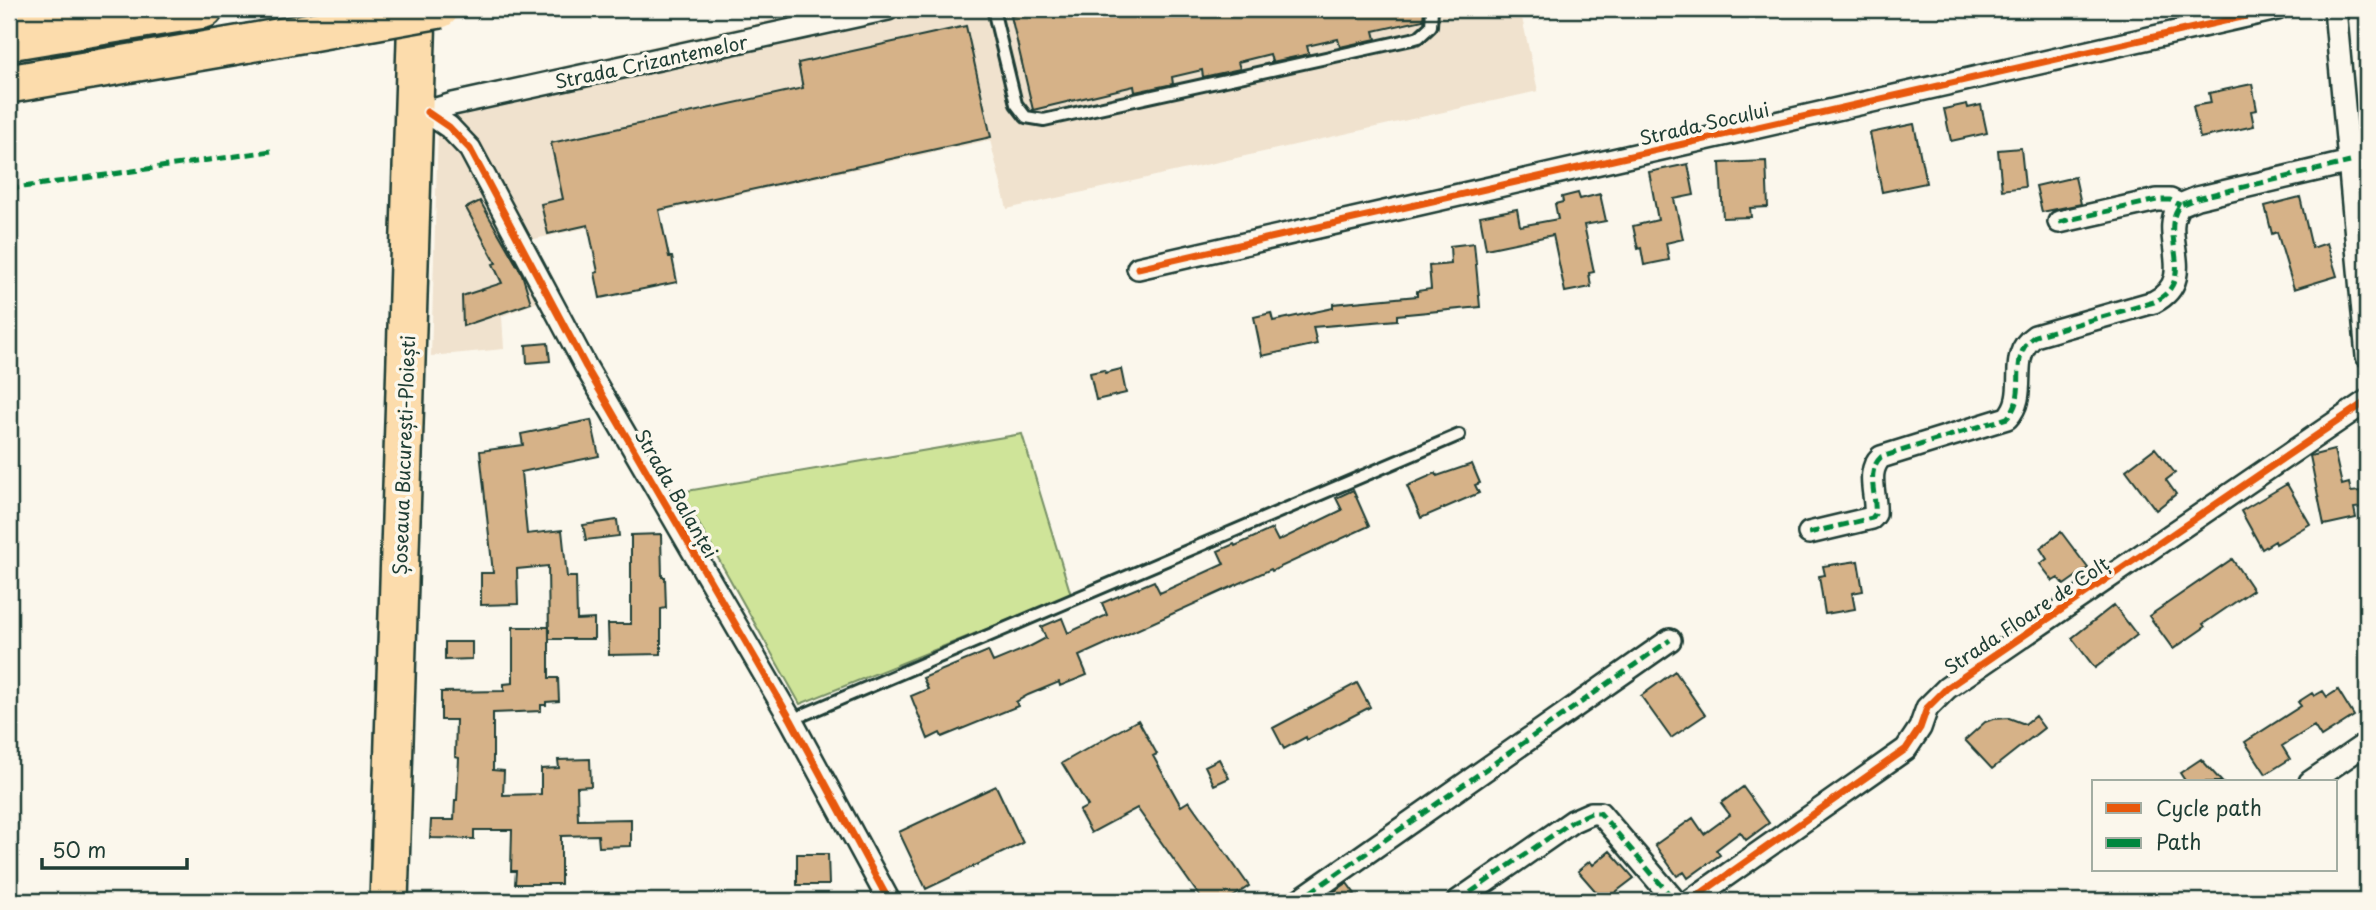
<svg xmlns="http://www.w3.org/2000/svg" width="2376" height="910" font-family="'Playpen Sans',sans-serif">
	<rect width="100%" height="100%" fill="#fbf7ec"/>
	<filter id="ink" filterUnits="userSpaceOnUse"><feTurbulence type="fractalNoise" baseFrequency=".0143" numOctaves="2"/><feDisplacementMap in="SourceGraphic" scale="14" xChannelSelector="R" yChannelSelector="G"/><feConvolveMatrix kernelMatrix="1 2 1 2 8 2 1 2 1" color-interpolation-filters="sRGB"/></filter>
	<g filter="url(#ink)">
		<path fill="#f0e2ce" d="M820 9H1520L1538 91 1007 209 990 140 530 240 508 246 540 301 502 316 504 349 431 356 439 98 448 92Z"/>
		<path fill="#cfe499" stroke="#779066" stroke-width="2" d="M1022 434 1071 595 800 704 681 492Z"/>
		<path fill="#d6b288" stroke="#1f3d34" stroke-width="2" d="M1042 9H1424L1423 20 1374 31 1376 39 1340 47 1338 39 1307 46 1309 54 1272 62 1270 54 1238 62 1240 69 1203 77 1202 70 1172 77 1173 84 1135 92 1134 86 1033 110 1011 16Z
			M966 26 991 137 659 210 669 257H672L677 282 600 298 595 273 598 272 588 225 548 234 541 204 563 199 551 143 803 88 798 63Z
			M2252 84 2257 110 2251 111 2254 126 2200 138 2193 106 2211 103 2209 93Z
			M1967 104 1968 108 1981 105 1987 133 1951 141 1944 109Z
			M1914 124 1926 183 1882 192 1870 133Z
			M2021 148 2025 187 2002 190 1998 150Z
			M1766 161 1768 207 1750 208 1751 217 1723 218 1720 163Z
			M1688 164 1694 195 1674 199 1683 239 1666 243 1669 260 1644 265 1641 248 1638 249 1633 226 1658 220 1649 172Z
			M2075 177 2081 204 2042 212 2036 186Z
			M1578 193 1580 199 1600 194 1606 221 1584 225 1594 272 1589 273 1591 287 1565 292 1553 235 1486 249 1480 216 1517 209 1520 226 1558 219 1555 204 1563 202 1562 197Z
			M2300 197 2312 248 2327 243 2337 276 2294 289 2277 232 2272 234 2265 206Z
			M480 201 522 274 531 303 463 326 462 296 502 283 493 264 496 263 466 208Z
			M1474 243 1480 307 1397 315V320L1313 327 1317 344 1262 356 1254 317 1271 313 1273 321 1333 308V304L1417 296V291L1431 289 1429 266 1451 264 1450 246Z
			M548 343 550 361 527 363 526 345Z
			M1121 369 1126 393 1096 400 1090 373 1104 370 1105 373Z
			M591 420 599 456 521 472 527 534 562 530 567 577H576L577 620 594 619V639H549L548 566 517 569 518 604 481 605V573H493L480 451 523 445 521 434Z
			M2155 448 2175 473 2166 480 2176 494 2156 510 2126 470Z
			M2334 450 2342 485 2349 483 2351 492 2360 491 2363 507 2354 508 2356 518 2324 525 2310 456Z
			M1472 464 1480 483 1475 485 1479 493 1421 518 1407 486 1436 473 1437 476Z
			M2287 484 2310 524 2276 544 2275 541 2262 549 2241 511Z
			M1353 490 1369 526 1272 571 1271 569 1079 656 1087 675 1060 686 1059 682 1028 695 1016 702 1018 706 942 737 940 733 928 739 911 696 928 689 923 678 988 651 993 662 1029 647 1046 638 1041 627 1062 618 1068 633 1107 615 1102 603 1154 581 1160 593 1224 564 1218 551 1234 544 1235 546 1272 529 1278 541 1342 510 1336 498Z
			M617 520 619 536 586 540 583 525Z
			M2061 532 2088 568 2064 585 2058 578 2053 581 2040 564 2047 559 2040 548Z
			M661 534 662 577H665L666 608 661 609V654L609 655 608 624H631V535Z
			M2232 559 2253 590 2203 624 2205 627 2173 649 2149 616Z
			M1858 561 1863 591 1852 593 1855 609 1825 614 1819 576 1825 575 1823 566Z
			M2114 605 2137 635 2095 668 2072 638Z
			M513 627H549V678H558L559 701 546 702V705H541V711L493 713V770L504 771 503 795 541 794V769L559 768 558 760 590 759 591 786 577 787 578 820 631 819V846L599 847 598 835 561 836V884H515L516 871H511L512 830H474V839L430 838 431 820H454L455 800H457L459 758 455 757 456 720H441V692L504 691V684L513 683Z
			M445 642H472V659L445 660Z
			M1675 671 1705 715 1671 738 1641 696Z
			M1357 683 1370 707 1307 740 1306 737 1284 749 1273 728Z
			M2338 690 2354 716 2321 737 2314 726 2282 746 2290 759 2266 774 2245 742 2301 706 2298 702 2312 693 2314 696 2323 691 2327 697Z
			M2035 716 2044 728 1992 769 1965 740 1985 722 1993 719 2009 718 2025 724Z
			M1138 720 1157 754 1153 756 1181 806 1189 801 1249 886 1227 901H1203L1137 808 1091 833 1079 811 1088 806 1062 763Z
			M1219 759 1229 778 1214 785 1205 766Z
			M2201 759 2222 782H2186L2180 773Z
			M996 786 1023 843 926 889 899 832Z
			M1743 787 1769 823 1746 840 1740 832 1716 850 1720 855 1688 878 1684 872 1677 876 1655 845 1693 818 1704 834 1730 815 1721 803Z
			M1610 851 1634 878 1604 901 1578 871 1590 861 1593 865Z
			M797 854H828L829 885H797Z
			M1347 883 1355 894 1344 901H1320Z"/>
		<g fill="none" stroke-linecap="round" stroke-linejoin="round">
			<defs>
				<path id="lane" d="M993 9 1016 104 1026 117 1044 120 1412 39 1419 37 1431 26 1432 9
					M791 720 1459 435"/>
				<path id="street" d="M2335 9 2367 356
					M427 112 449 127 470 149 586 367 791 720 889 901
					M419 114 453 104 888 9
					M2059 222 2157 200H2170L2180 205
					M1138 268 2277 9
					M1809 533 1872 518 1875 514C1877 495 1865 472 1881 457L2007 418C2031 393 2005 356 2035 336L2154 302C2200 278 2157 235 2180 205L2197 198 2350 162
					M2310 782 2367 743
					M1298 901 1670 640
					M1458 901 1573 821 1591 813H1600L1675 901
					M1690 901 1906 749 1920 728 1927 708 1947 688 2367 401"/>
				<path id="highway" d="M9 11H76
					M9 41 204 9
					M9 84 249 43
					M389 901 417 9"/>
			</defs>
			<use href="#lane" stroke="#1f3d34" stroke-width="16"/>
			<use href="#street" stroke="#1f3d34" stroke-width="26"/>
			<use href="#highway" stroke="#1f3d34" stroke-width="42"/>
			<use href="#lane" stroke="#fbf7ec" stroke-width="10"/>
			<use href="#street" stroke="#fbf7ec" stroke-width="21"/>
			<use href="#highway" stroke="#fcdcac" stroke-width="37"/>
			<defs>
				<path id="highway-bridge" d="M249 43 440 9"/>
			</defs>
			<use href="#highway-bridge" stroke="#1f3d34" stroke-width="42" stroke-linecap="butt"/>
			<use href="#highway-bridge" stroke="#fcdcac" stroke-width="37"/>
			<path stroke="#00873e" stroke-width="5" stroke-dasharray="10 5" stroke-linecap="butt" d="M9 189 271 151
				M2059 222 2157 200H2170L2180 205
				M2365 332 2367 331
				M1809 533 1872 518 1875 514C1877 495 1865 472 1881 457L2007 418C2031 393 2005 356 2035 336L2154 302C2200 278 2157 235 2180 205L2197 198 2350 162
				M1298 901 1670 640
				M1458 901 1573 821 1591 813H1600L1675 901"/>
			<defs>
				<path id="cycleway" d="M427 112 449 127 470 149 586 367 791 720 889 901
					M1138 268 2277 9
					M1690 901 1906 749 1920 728 1927 708 1947 688 2367 401"/>
			</defs>
			<use href="#cycleway" stroke="#fbf7ec" stroke-width="11"/>
			<use href="#cycleway" stroke="#e8590c" stroke-width="7"/>
		</g>
	</g>
	<g text-anchor="middle" dominant-baseline="central" stroke-width="7" stroke-linejoin="round" paint-order="stroke">
		<g font-size="19" fill="#1f3d34" stroke="#fbf7ec">
			<text transform="translate(651 61) rotate(-12)">Strada Crizantemelor</text>
			<text transform="translate(1704 123) rotate(-13)">Strada Socului</text>
			<text transform="translate(403 455) rotate(-88)">Șoseaua București-Ploiești</text>
			<text transform="translate(677 493) rotate(60)">Strada Balanței</text>
			<text transform="translate(2026 615) rotate(-34)">Strada Floare de Colț</text>
		</g>
	</g>
	<rect width="2376" height="910" fill="none" stroke="#fbf7ec" stroke-width="35"/>
	<rect x="18" y="18" width="2341" height="875" fill="none" stroke="#1f3d34" stroke-width="2.5" filter="url(#ink)"/>
	<rect x="2092" y="780" width="245" height="91" fill="#fbf7ec" stroke="#a3ada2" stroke-width="2"/>
	<rect x="2106" y="803" width="35" height="10" fill="#e8590c" stroke="#a3ada2" stroke-width="2"/>
	<text x="2156" y="816" font-size="21" fill="#1f3d34">Cycle path</text>
	<rect x="2106" y="838" width="35" height="10" fill="#00873e" stroke="#a3ada2" stroke-width="2"/>
	<text x="2156" y="850" font-size="21" fill="#1f3d34">Path</text>
	<path d="M42 858v10h145v-10" fill="none" stroke="#1f3d34" stroke-width="3.5"/>
	<text x="52" y="858" font-size="21" fill="#1f3d34" stroke="#fbf7ec" stroke-width="5" paint-order="stroke">50 m</text>
</svg>
